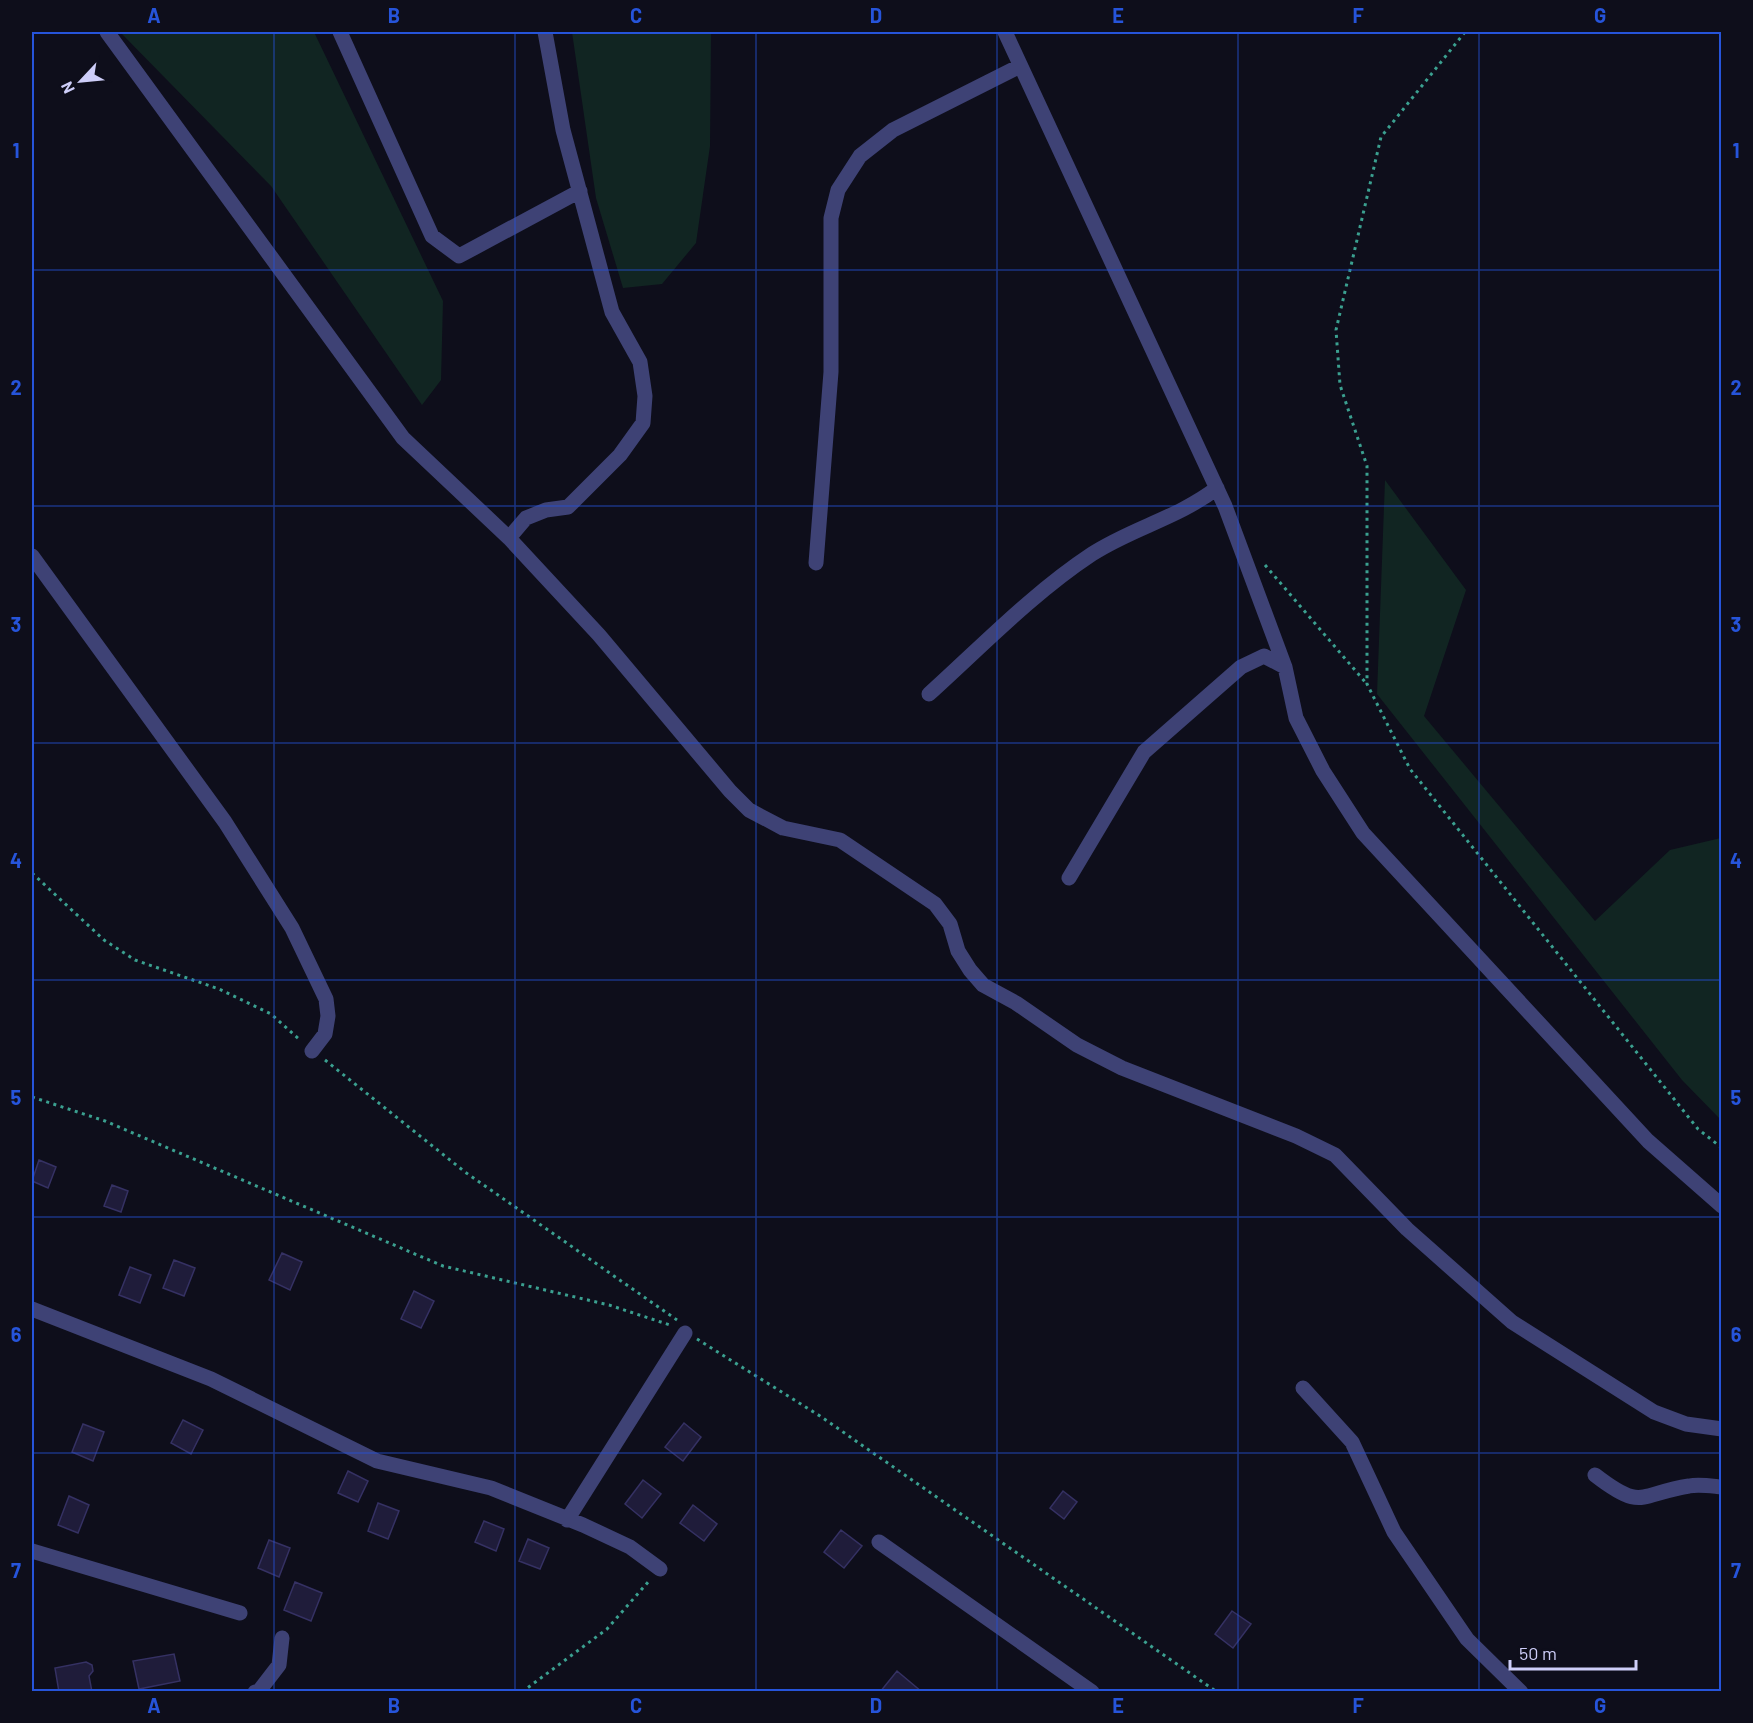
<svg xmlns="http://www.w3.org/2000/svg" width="1753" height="1723" font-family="Barlow,sans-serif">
	<rect width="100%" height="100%" fill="#0e0e1b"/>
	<path fill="#112522" d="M120 32H314L443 301 441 380 422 405 271 186Z
		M572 32H711L710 146 696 243 662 284 623 288 596 198Z
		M1385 480 1466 590 1424 716 1595 921 1670 850 1721 838V1120L1682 1080 1377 694Z"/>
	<path fill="#1f1c3a" stroke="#353163" stroke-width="1.5" d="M39 1160 56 1167 48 1188 32 1181Z
		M112 1185 128 1191 121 1212 104 1206Z
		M282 1253 302 1262 290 1290 269 1280Z
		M174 1260 195 1268 184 1296 163 1288Z
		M130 1267 151 1275 140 1303 119 1295Z
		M414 1291 434 1301 421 1328 401 1319Z
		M183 1420 203 1430 191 1454 171 1443Z
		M684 1423 701 1437 683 1461 665 1447Z
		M83 1424 104 1432 93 1461 72 1452Z
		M348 1471 368 1481 358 1502 338 1493Z
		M643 1480 661 1494 642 1518 625 1504Z
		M1063 1491 1077 1502 1064 1519 1050 1508Z
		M69 1496 89 1505 78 1533 58 1525Z
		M378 1503 399 1511 388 1539 368 1531Z
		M693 1505 717 1524 704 1541 680 1523Z
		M484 1521 504 1529 496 1551 475 1542Z
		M841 1530 862 1546 844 1568 824 1552Z
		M528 1539 549 1548 540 1569 519 1561Z
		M269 1540 290 1548 279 1577 258 1568Z
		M295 1582 322 1593 311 1621 284 1610Z
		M1232 1611 1251 1624 1233 1648 1215 1634Z
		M174 1654 180 1681 139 1689 133 1661Z
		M86 1662 92 1665 93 1671 89 1676 92 1692H59L55 1668Z
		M897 1671 922 1692H880Z"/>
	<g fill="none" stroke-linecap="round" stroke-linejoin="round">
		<path stroke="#3ba090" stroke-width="3" stroke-dasharray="3 4.5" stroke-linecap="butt" d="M1465 32 1381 137 1336 330 1340 385 1367 466V684L1410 769 1698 1129 1722 1148
			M1265 565 1366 683
			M32 873 104 940 135 960 219 989 271 1014 301 1041
			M325 1060 465 1172 677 1320
			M32 1097 105 1121 443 1266 609 1305 673 1326
			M697 1339 820 1416 1217 1692
			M522 1692 607 1629 649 1581"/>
		<path stroke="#3e4275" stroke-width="15" d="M107 32 403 438 509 538 599 635 730 791 749 810 783 828 840 840 935 904 950 924 958 951 970 970 983 985 1016 1003 1077 1045 1122 1068 1296 1136 1335 1155 1407 1229 1512 1322 1654 1412 1686 1424 1722 1429
			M340 32 432 236 459 256 580 191
			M1005 32 1225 506 1285 667 1296 718 1323 771 1363 833 1648 1141 1722 1206
			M509 538 526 518 546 510 568 507 620 455 643 423 645 396 640 362 612 312 563 130 545 32
			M32 556 225 822 292 928 326 999 328 1016 325 1034 312 1051
			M816 563 831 372V218L838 190 860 156 893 130 1020 66
			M929 694C982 646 1033 593 1092 554 1132 528 1178 518 1217 488
			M1069 878 1144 752 1241 667 1264 656 1285 667
			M32 1309 211 1379 377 1461 491 1488 583 1525 630 1547 660 1569
			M1303 1388 1352 1442 1394 1532 1467 1639 1521 1692
			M1595 1475C1643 1512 1638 1494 1689 1486 1699 1484 1711 1486 1722 1487
			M567 1520 685 1333
			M879 1542 1092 1692
			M32 1551 240 1613
			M255 1692 259 1691 279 1665 282 1638"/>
	</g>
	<path fill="none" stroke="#2654da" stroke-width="1.5" stroke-opacity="0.55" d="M274 32V1692M515 32V1692M756 32V1692M997 32V1692M1238 32V1692M1479 32V1692M32 270H1722M32 506H1722M32 743H1722M32 980H1722M32 1217H1722M32 1453H1722"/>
	<rect width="1753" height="1723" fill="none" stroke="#0e0e1b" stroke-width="66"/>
	<g transform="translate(81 81) rotate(244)" stroke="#0e0e1b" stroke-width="4.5" paint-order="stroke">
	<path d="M0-4.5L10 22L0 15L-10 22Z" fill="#cecef9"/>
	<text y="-9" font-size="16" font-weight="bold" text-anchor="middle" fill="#cecef9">N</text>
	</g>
	<path d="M1510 1660v9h126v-9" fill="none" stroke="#cecef9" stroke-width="3"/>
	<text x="1519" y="1660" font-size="18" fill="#cecef9" stroke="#0e0e1b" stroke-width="4.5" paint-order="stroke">50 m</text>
	<rect x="33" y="33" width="1687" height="1657" fill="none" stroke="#2654da" stroke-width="2"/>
	<g font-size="20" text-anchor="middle" font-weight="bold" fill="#2654da">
		<text x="154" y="23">A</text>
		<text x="394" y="23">B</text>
		<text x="636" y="23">C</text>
		<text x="876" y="23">D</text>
		<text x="1118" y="23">E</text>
		<text x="1358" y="23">F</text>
		<text x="1600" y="23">G</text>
		<text x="16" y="158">1</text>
		<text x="1736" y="158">1</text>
		<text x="16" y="395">2</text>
		<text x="1736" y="395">2</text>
		<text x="16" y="632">3</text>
		<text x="1736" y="632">3</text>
		<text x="16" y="868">4</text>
		<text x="1736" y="868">4</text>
		<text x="16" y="1105">5</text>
		<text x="1736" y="1105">5</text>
		<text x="16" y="1342">6</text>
		<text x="1736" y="1342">6</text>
		<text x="16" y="1578">7</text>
		<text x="1736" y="1578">7</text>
		<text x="154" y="1713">A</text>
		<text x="394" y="1713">B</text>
		<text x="636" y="1713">C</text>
		<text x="876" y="1713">D</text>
		<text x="1118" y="1713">E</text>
		<text x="1358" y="1713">F</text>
		<text x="1600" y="1713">G</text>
	</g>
</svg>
